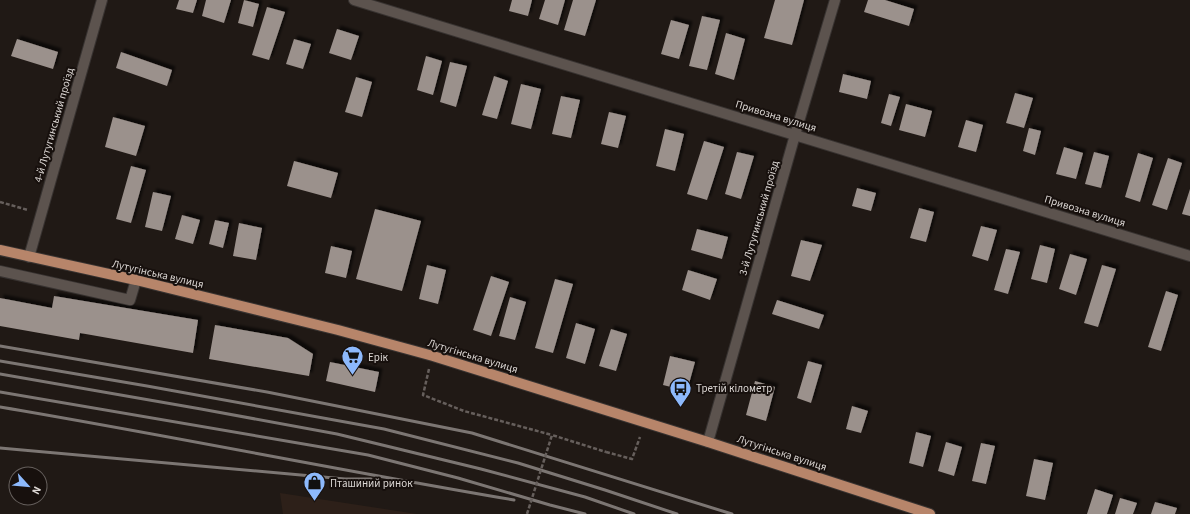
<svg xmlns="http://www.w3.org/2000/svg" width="1190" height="514" font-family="'Source Sans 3',sans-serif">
	<defs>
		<filter id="shadow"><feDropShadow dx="3.5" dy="-3.5" stdDeviation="1" flood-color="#0009"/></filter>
	</defs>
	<rect width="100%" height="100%" fill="#201915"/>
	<path fill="#2d2019" d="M280 493 417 514H283Z"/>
	<path fill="#9b918c" filter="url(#shadow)" d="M179 0H197L193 13 176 9Z
		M206 0H231L224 23 202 16Z
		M244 0 259 4 253 27 238 23Z
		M512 0H532L528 16 509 11Z
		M545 0H565L558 25 539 19Z
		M573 0H596L585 36 564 30Z
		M775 0H804L792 45 764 38Z
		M868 0H885L914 9 909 26 864 12Z
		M267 7 285 12 269 60 252 55Z
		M702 16 720 20 707 70 689 66Z
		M671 20 689 25 679 59 661 54Z
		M337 29 359 36 351 60 329 53Z
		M726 33 745 39 734 80 715 74Z
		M17 39 58 52 53 69 11 56Z
		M294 39 311 44 303 69 286 64Z
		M121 52 172 70 167 86 116 68Z
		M426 56 442 61 433 95 417 90Z
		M450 62 467 66 456 107 440 102Z
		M843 74 871 81 867 99 839 92Z
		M494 76 508 81 497 119 482 115Z
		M356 77 372 82 362 117 345 112Z
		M521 84 541 89 531 129 511 124Z
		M1015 93 1033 98 1024 128 1006 123Z
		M889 94 900 97 891 126 881 123Z
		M561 96 580 100 571 138 552 134Z
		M906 104 932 111 925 137 899 130Z
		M609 112 626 116 618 148 601 144Z
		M113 117 145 126 136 156 105 147Z
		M966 120 983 125 976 152 958 147Z
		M1029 128 1041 131 1035 155 1023 151Z
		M665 129 684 134 675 171 656 166Z
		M704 141 724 147 707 200 687 194Z
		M1064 147 1083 153 1076 179 1056 174Z
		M737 152 754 156 741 199 725 194Z
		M1094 152 1109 156 1101 188 1085 184Z
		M1138 153 1153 158 1140 202 1125 197Z
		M1168 158 1182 163 1167 210 1152 205Z
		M294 161 338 173 331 198 287 186Z
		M131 166 146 170 131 223 116 219Z
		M857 188 876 193 871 211 852 206Z
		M1190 189V216L1182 214Z
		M153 192 171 196 162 231 145 227Z
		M919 208 934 212 926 242 910 238Z
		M375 209 421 221 402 291 356 279Z
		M182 215 200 220 193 244 175 239Z
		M215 220 229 223 223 248 209 244Z
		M239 223 262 228 256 260 233 256Z
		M981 226 997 230 988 261 972 256Z
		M697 229 728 237 722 259 691 250Z
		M801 240 822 245 810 281 791 276Z
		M1040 245 1055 249 1047 283 1031 279Z
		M331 246 352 251 346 278 325 273Z
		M1006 249 1020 252 1008 294 994 290Z
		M1070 254 1087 259 1076 295 1059 289Z
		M427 265 446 270 438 304 419 299Z
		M1102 265 1116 269 1098 327 1084 323Z
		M688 270 717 279 710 300 682 290Z
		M491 276 509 282 491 336 473 330Z
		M555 279 573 284 553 353 535 348Z
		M1166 291 1178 295 1161 351 1148 347Z
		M54 296 198 320 193 353 80 333 79 340 0 326V298L52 308Z
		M510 297 526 302 515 340 499 336Z
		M777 300 824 315 819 329 772 314Z
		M576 323 595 329 585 364 566 358Z
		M215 325 288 338 313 354 309 376 209 359Z
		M611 329 627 334 616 371 599 366Z
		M670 356 695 362 687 391 663 385Z
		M808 361 822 365 811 403 797 398Z
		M330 362 379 372 375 392 326 381Z
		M755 381 775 387 766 421 746 415Z
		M852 406 868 411 861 433 846 429Z
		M916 432 931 436 923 467 909 463Z
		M946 442 962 447 954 476 938 471Z
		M981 443 995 446 986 484 972 481Z
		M1034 459 1053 463 1045 500 1026 496Z
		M1095 489 1113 495 1107 514H1087Z
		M1120 498 1137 503 1133 514H1115Z
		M1155 502 1177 508 1175 514H1151Z"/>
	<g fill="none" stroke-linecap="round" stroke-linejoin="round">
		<defs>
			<path id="lane" d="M0 271 130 300 136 280"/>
			<path id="street" d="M354 0 1190 256
				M708 442 795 135 835 0"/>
			<path id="secondary" d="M29 257 102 0"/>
			<path id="primary" d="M0 250 136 280 338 330 433 356 708 442 930 514"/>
		</defs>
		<use href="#lane" stroke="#383331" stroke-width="12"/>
		<use href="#street" stroke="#383331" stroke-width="12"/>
		<use href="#secondary" stroke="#383331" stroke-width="12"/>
		<use href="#primary" stroke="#383331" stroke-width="12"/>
		<path stroke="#665f5c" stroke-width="2.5" stroke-dasharray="4 2" stroke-linecap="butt" d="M0 202 28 210
			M429 369 423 395 464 411 552 435
			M606 452 632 459 640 437"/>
		<use href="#lane" stroke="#5c534e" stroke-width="10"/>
		<use href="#street" stroke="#5c534e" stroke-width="10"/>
		<use href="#secondary" stroke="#5c534e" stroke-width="10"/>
		<use href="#primary" stroke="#b7856a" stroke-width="10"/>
		<path stroke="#7c7673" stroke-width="3" d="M0 346 267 392 472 433 732 514
			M0 361 147 386 384 429 518 463 605 490 677 514
			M0 374 201 409 337 434 481 469 585 497 634 514
			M0 392 368 455 458 478 550 505 585 514
			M0 407C172 436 342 471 514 500
			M0 448 345 479H371"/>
		<path stroke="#665f5c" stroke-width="2.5" stroke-dasharray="4 2" stroke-linecap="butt" d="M527 514 552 435 606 452"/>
	</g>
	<defs>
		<symbol id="supermarket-pin" viewBox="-11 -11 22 30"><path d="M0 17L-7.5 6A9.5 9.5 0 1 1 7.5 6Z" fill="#8db9fc" stroke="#17100d"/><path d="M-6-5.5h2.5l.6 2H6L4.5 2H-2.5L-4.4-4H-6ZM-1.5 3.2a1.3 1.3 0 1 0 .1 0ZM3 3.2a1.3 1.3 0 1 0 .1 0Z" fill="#111"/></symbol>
		<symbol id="bus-pin" viewBox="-11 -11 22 30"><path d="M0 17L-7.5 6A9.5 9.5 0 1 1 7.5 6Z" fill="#8db9fc" stroke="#17100d"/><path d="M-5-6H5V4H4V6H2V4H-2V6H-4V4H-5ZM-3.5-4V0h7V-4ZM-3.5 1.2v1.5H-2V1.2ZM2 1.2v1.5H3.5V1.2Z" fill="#111"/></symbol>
		<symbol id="shop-pin" viewBox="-11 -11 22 30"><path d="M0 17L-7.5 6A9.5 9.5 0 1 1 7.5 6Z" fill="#8db9fc" stroke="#17100d"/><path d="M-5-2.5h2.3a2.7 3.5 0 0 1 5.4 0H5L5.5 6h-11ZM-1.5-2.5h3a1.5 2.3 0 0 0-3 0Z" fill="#111"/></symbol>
	</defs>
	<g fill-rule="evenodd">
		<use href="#supermarket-pin" x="340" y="344" width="25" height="34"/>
		<use href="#bus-pin" x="668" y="376" width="25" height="34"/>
		<use href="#shop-pin" x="302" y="470" width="25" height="34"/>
	</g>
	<g text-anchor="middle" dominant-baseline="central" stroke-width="4" stroke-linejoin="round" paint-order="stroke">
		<g font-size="11" fill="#dcd7d4" stroke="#17100d">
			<text transform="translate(776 116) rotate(17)">Привозна вулиця</text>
			<text transform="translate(54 125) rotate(-74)">4-й Лутугинський проїзд</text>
			<text transform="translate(1085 211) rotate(17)">Привозна вулиця</text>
			<text transform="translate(759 218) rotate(-74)">3-й Лутугинський проїзд</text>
			<text transform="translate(158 274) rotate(13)">Лутугінська вулиця</text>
			<text transform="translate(473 356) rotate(17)">Лутугінська вулиця</text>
			<text transform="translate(782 453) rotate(18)">Лутугінська вулиця</text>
		</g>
		<g font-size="11" fill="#dcd7d4" stroke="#17100d" text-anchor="start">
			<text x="368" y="357">Ерік</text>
			<text x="696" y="388">Третій кілометр</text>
			<text x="330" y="483">Пташиний ринок</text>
		</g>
	</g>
	<g transform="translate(28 486) rotate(117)"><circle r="19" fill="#17100d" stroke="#66605d"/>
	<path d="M0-3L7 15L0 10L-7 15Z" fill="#8db9fc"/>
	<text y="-6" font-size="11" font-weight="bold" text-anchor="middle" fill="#dcd7d4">N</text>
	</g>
</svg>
